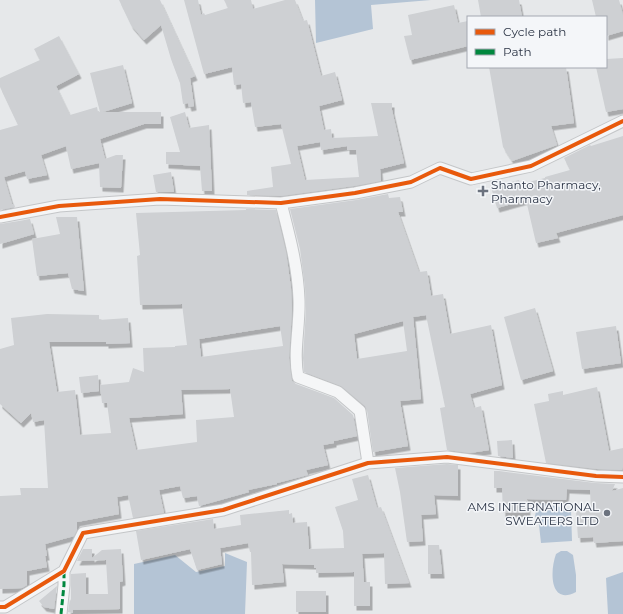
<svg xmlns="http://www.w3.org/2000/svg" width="623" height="614" font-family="Montserrat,sans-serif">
	<defs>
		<filter id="shadow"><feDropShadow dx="2.5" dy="4.5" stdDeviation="0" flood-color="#0004"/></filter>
	</defs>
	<rect width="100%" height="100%" fill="#e6e8ea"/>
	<path fill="#b4c4d5" d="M315 0H431L371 5 373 29 316 43Z
		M538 503 571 509 572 541 541 543 539 525 535 516Z
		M561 551H567L573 555 576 575V592C549 606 550 570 556 554Z
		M225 553 247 562 245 614H134V564L175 555 196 572 225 566Z
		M623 572V614H608L606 578Z"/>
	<path fill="#ced0d3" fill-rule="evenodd" filter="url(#shadow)" d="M119 0H160L195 76 190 78 194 106 189 107 188 103 183 104 180 83 171 59 161 25 144 40 131 25Z
		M184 0H198L201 15 204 13 205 15 228 8 224 0H251L253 9 285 0H295L303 21 307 20 321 76 335 72 342 100 319 106 324 130 331 129 332 138 378 136 371 103H392V110L404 163 380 169 381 181 354 186 281 196 247 195V191L273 187 271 167 291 164 281 124 255 127 251 102 243 103 241 84 234 85 232 67 204 74ZM320 142 321 150 347 146V150H356L359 177 305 180 297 146Z
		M478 0H519L522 17H481Z
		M592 0H619L623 15V31L606 36V17H596Z
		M454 5 458 23 468 21V46L410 60 404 36 412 35 408 15Z
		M59 36 79 74 56 86 70 115 97 107 98 112H100L90 73 123 65 132 103 103 112H161V124H144L100 139 105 159 116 155H123L121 188 100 187 99 163 71 169 66 146 41 155 47 175 27 179 25 171 4 177 12 204H14L15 207 0 210V130L18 125 0 87V78L40 60 34 49Z
		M623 58V109L606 112 596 67H606V59Z
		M489 67H566L574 123 551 126 557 145 512 161 503 147Z
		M185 112 189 128 209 125 212 191H202L200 166 166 164V152H180L170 117Z
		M623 136V215L556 233 558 238 536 243 526 200 497 208 491 187 519 180 520 184 545 178V177L570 170 564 158 590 145 591 146Z
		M171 172 174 192H156L153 175Z
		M388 194 389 198 400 197 403 212H398L419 272 427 271 431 296 443 294 450 334 491 325 502 385 470 394 474 408 481 406 489 450 470 453 447 450 440 408 445 407 426 315 413 317 421 399 400 401 408 446 373 452 367 410 365 406 341 386 304 372 303 358 306 310 305 287 300 249 290 209 356 200ZM403 321 407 351 357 359 354 334Z
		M246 209 276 210 286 252 291 288 292 310 289 358 292 381 296 384 334 398 353 415 357 436 334 441V443L323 445 328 465 306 470 308 475 277 483V484L248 490 249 492 199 506 197 496 183 498 180 486 159 490 164 513 133 518 128 495 117 497 119 514 77 522V530L74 536 45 544 47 556H45L47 567 27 571V585L22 588 0 589V496L21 495 20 488H48L44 420 33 422 31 413 21 423 0 404V349L14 345 11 318 47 314 99 315V320L128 318 130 343 106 344V342H49L57 392 75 390 80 435 111 433 107 403H102L100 385 129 382 133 368 144 372 143 348 175 347V346L187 345 182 304 140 305 137 256 140 255 136 213 246 210ZM280 326 283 346 201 357 199 339ZM230 389 234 417 196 420 197 442 136 450 129 418 183 414 181 390Z
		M56 217H77L84 291 72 289 68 273 37 276 32 239 60 234Z
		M30 219 34 234 0 244V224L19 221Z
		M535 308 553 371 521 380 504 317Z
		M616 326 621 363 582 369 576 332Z
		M98 375 99 391 81 393 79 377Z
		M597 387 609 451 623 448V467L622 470 597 469 546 463 534 404 549 401 548 394 563 391V395Z
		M512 440 513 458 498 456 497 441Z
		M447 464 458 465V496L434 495 436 514 421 515 423 541 407 542 400 492 395 468Z
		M494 471H499L595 483 615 484 612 491 623 488V541L594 543 593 537 578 538 576 511 591 510 590 490 567 489 566 500 527 499 528 512 503 513 502 488H494Z
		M368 475 377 508 381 507 409 583 385 584 384 553 362 554 364 582H370V606H354V572L316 573V568H314V565L282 564 284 582 252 585 251 552H250L248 543 220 548 222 564 197 570 190 549 141 560 136 531 213 519 214 529 241 525 240 515 289 510V514L292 513 293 523 307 522 309 549 344 548 343 531 335 507 358 500 352 479Z
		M428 545H439L442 574H428Z
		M83 549H92V558L102 550 121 549 123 581 120 582V609L73 610V613L68 612 70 599 71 601V574L86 573V594H108L106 560 77 561Z
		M57 586 54 609 44 607 39 601Z
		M296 591H326V612H296Z"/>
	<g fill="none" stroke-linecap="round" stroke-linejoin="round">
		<defs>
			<path id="street" d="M281 203C289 234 298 267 299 300 300 326 293 352 298 377L338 392 360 411 368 463
				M0 217 59 206 160 199 281 203 355 193 411 182 440 168 471 179 531 166 623 121
				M0 607H5L64 571 83 533 223 510 368 463 447 457 596 476 623 477
				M61 614 64 585V571"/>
		</defs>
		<use href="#street" stroke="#c4c6c8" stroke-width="13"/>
		<use href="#street" stroke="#f5f6f7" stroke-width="11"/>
		<path stroke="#00873e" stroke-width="3" stroke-dasharray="6 3" stroke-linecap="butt" d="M61 614 64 585V571"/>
		<defs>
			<path id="cycleway" d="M0 217 59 206 160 199 281 203 355 193 411 182 440 168 471 179 531 166 623 121
				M0 607H5L64 571 83 533 223 510 368 463 447 457 596 476 623 477"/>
		</defs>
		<use href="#cycleway" stroke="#f4f6f9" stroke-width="6"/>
		<use href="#cycleway" stroke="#e8590c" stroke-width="4"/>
	</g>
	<g fill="#6c737f" stroke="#f4f6f9" stroke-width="1.5">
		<path d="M481 185h4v4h4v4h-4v4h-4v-4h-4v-4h4z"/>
		<circle cx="607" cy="513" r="4"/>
	</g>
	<g text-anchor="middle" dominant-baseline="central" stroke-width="3" stroke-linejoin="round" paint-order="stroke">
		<g font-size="12" fill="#2b3445" stroke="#f4f6f9" text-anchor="start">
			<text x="491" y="184">Shanto Pharmacy,<tspan x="491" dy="14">Pharmacy</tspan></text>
			<text x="599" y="506" text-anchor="end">AMS INTERNATIONAL<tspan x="599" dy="14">SWEATERS LTD</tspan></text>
		</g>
	</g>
	<rect x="467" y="16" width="140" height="52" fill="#f4f6f9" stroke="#a4a8b1"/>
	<rect x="475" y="29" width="20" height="6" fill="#e8590c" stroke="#a4a8b1"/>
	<text x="503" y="36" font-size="12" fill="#2b3445">Cycle path</text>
	<rect x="475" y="49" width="20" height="6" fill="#00873e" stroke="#a4a8b1"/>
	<text x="503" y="56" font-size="12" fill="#2b3445">Path</text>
</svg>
